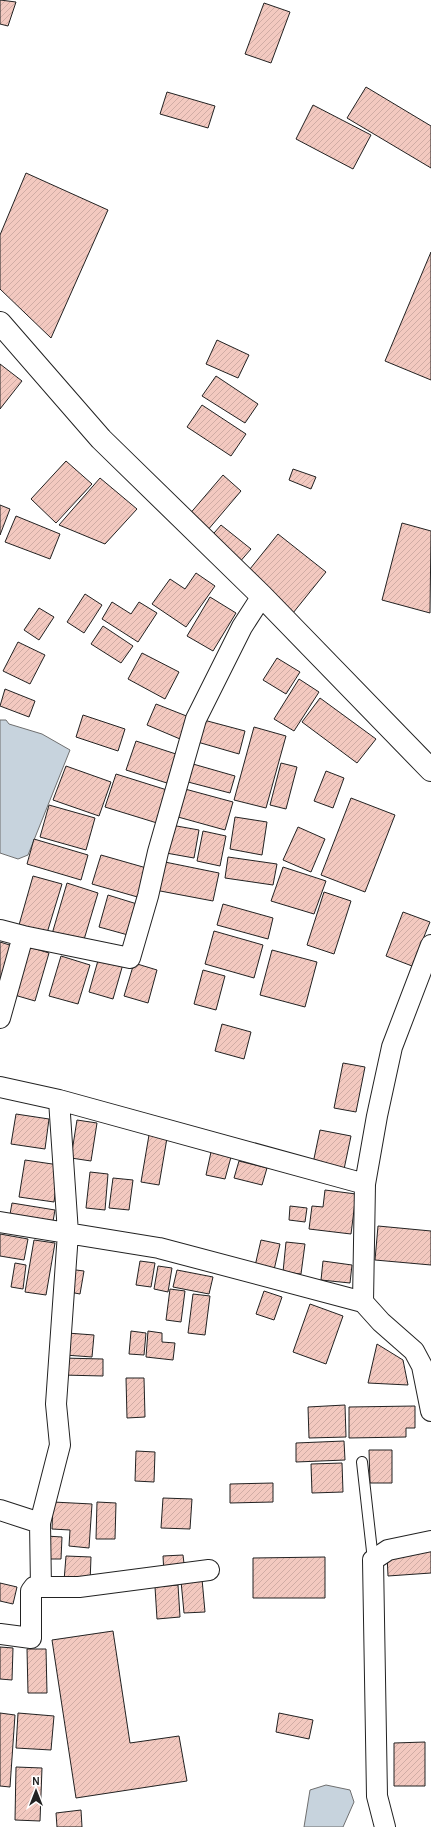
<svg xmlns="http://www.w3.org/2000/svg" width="431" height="1827" font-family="Karla,sans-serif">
	<defs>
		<pattern id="building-hatch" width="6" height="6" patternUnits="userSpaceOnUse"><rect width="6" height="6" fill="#f3c9c0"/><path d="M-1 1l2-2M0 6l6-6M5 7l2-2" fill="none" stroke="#d0aca5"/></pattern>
	</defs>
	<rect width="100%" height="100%" fill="#fff"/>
	<path fill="#c7d3dd" stroke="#6f6f6f" d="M0 720H6L9 724 42 734 70 750 28 855 18 859 0 853Z
		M326 1785 350 1790 354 1802 343 1827H304L310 1790Z"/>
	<path fill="url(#building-hatch)" stroke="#222" d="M0 0 16 2 8 26 0 24Z
		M264 3 290 12 271 63 245 54Z
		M366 87 431 126V168L347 118Z
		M167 92 215 106 208 128 160 114Z
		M313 105 371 135 353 169 296 139Z
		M26 173 108 210 51 338 0 289V235Z
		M431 252V380L385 361Z
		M217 340 249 355 238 378 206 364Z
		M0 364 22 381 0 409Z
		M216 376 258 404 245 423 202 396Z
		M202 405 246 434 231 456 187 427Z
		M66 461 92 484 56 523 31 499Z
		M293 469 316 477 311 489 289 480Z
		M223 475 241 491 207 531 188 516Z
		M100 478 137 509 105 544 59 525Z
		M0 505 10 509 0 535Z
		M16 516 60 534 50 559 5 542Z
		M402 523 431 531 430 613 382 600Z
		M221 525 251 549 238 564 208 540Z
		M278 534 326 572 293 613 246 574Z
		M196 573 215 586 186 627 152 604 170 579 185 589Z
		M85 594 102 605 84 633 67 622Z
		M210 597 236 613 213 651 187 636Z
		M112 602 131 614 139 602 157 613 138 642 102 619Z
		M39 608 54 617 39 640 24 630Z
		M103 626 133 646 121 663 91 644Z
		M18 642 45 655 30 684 3 671Z
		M142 653 179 672 165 699 128 679Z
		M277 658 300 672 286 694 263 680Z
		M299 679 319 692 294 731 274 719Z
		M5 689 35 701 29 717 0 706Z
		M320 698 376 739 357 763 302 722Z
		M156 704 189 717 180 739 147 725Z
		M83 715 125 729 118 751 76 737Z
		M200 719 245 731 239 754 194 741Z
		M254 727 286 736 266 808 234 800Z
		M136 741 179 755 170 784 126 770Z
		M281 763 297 767 286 809 270 805Z
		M193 764 235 776 230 793 188 782Z
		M66 766 111 782 99 816 53 800Z
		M326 771 344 778 333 808 314 801Z
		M116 774 167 790 157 823 105 807Z
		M185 789 233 802 225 830 178 817Z
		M351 798 395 815 365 892 321 875Z
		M49 805 95 818 86 850 40 837Z
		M235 817 267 822 262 855 230 849Z
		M171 825 199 830 194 858 166 853Z
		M298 827 325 839 311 872 283 860Z
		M203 831 226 836 220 866 197 861Z
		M34 839 88 855 81 880 27 864Z
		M101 855 150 869 141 898 92 884Z
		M228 857 277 864 273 885 225 878Z
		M160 861 219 873 213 901 155 890Z
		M283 867 326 881 314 914 271 901Z
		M33 876 62 884 47 933 19 925Z
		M67 883 98 893 83 943 52 934Z
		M324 892 351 901 334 954 307 945Z
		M108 895 137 904 128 935 99 927Z
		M223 904 273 918 268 939 217 925Z
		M403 912 430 922 412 966 386 956Z
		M214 931 263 945 254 978 205 964Z
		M0 942 16 947 0 990Z
		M26 946 49 953 35 1001 11 994Z
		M272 950 317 962 305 1007 260 995Z
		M61 956 90 965 78 1004 49 996Z
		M99 957 123 964 113 999 89 992Z
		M134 963 157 970 148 1003 124 996Z
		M203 970 225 976 216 1010 194 1004Z
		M222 1024 251 1032 244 1059 215 1051Z
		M343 1063 365 1067 356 1112 334 1108Z
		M16 1114 49 1119 45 1149 11 1144Z
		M77 1120 97 1123 91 1161 71 1158Z
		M320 1130 351 1136 343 1174 312 1168Z
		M149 1135 167 1138 159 1185 141 1182Z
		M211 1152 231 1157 225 1179 206 1175Z
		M25 1160 59 1165 54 1202 19 1197Z
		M239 1161 267 1168 262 1185 234 1178Z
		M90 1172 108 1174 105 1210 86 1208Z
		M113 1178 133 1180 129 1210 109 1208Z
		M325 1190 356 1194 351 1234 309 1229 312 1206 323 1207Z
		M12 1203 55 1210 52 1227 9 1220Z
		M290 1206 307 1208 305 1222 289 1220Z
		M378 1226 431 1231V1265L375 1260Z
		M0 1234 28 1239 24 1260 0 1256Z
		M34 1240 55 1243 46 1295 25 1292Z
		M261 1240 280 1244 274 1270 255 1266Z
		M286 1242 305 1244 301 1274 283 1272Z
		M140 1261 155 1263 151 1287 136 1285Z
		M323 1261 352 1265 350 1283 321 1280Z
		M15 1263 26 1265 23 1289 11 1287Z
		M158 1266 172 1268 168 1292 154 1289Z
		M68 1269 84 1271 80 1294 64 1291Z
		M177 1270 213 1277 209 1294 173 1287Z
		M170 1289 185 1291 181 1322 166 1320Z
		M264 1291 282 1297 274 1320 256 1314Z
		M193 1294 210 1296 205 1335 188 1333Z
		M310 1304 343 1316 326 1364 293 1352Z
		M131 1331 146 1333 144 1355 129 1354Z
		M148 1331 162 1333V1342L175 1343 173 1360 146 1357Z
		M67 1333 94 1335 92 1357 65 1355Z
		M377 1344 403 1360 408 1385 368 1383Z
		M62 1358 103 1359V1376L62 1375Z
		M126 1378H144L145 1417 127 1418Z
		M345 1405 346 1437 309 1438 308 1407Z
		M415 1406V1428H406V1437L349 1438V1407Z
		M344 1441 345 1460 296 1462V1443Z
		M369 1450H392V1483H370Z
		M136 1451 155 1452 154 1482 135 1481Z
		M342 1463 343 1492 312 1493 311 1464Z
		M273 1483V1502L230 1503V1484Z
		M163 1498 192 1499 190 1529 161 1528Z
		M53 1502 92 1504 89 1548 69 1546 70 1530 52 1529Z
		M97 1502 116 1503 115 1539H96Z
		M46 1536 62 1537 61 1559H45Z
		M431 1551V1573L388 1576 387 1554Z
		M183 1555 185 1572 164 1574 163 1556Z
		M66 1556 91 1557 90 1583 64 1581Z
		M325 1557V1598H253V1558Z
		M202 1579 205 1612 184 1613 181 1581Z
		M0 1583 17 1587 13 1604 0 1601Z
		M178 1585 180 1617 157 1619 155 1587Z
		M113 1631 130 1743 179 1736 187 1781 76 1798 52 1640Z
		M0 1647 13 1648 12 1680 0 1679Z
		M27 1649H46L47 1693H28Z
		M0 1713 15 1715 10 1787 0 1786Z
		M18 1713 54 1716 51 1750 16 1748Z
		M279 1713 313 1720 309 1739 276 1732Z
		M425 1742V1786H394V1743Z
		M16 1767 42 1768 40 1821 15 1820Z
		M81 1810 82 1827H57L56 1813Z"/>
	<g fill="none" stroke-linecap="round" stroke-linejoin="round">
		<defs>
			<path id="lane" d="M362 1462 373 1560"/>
			<path id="street" d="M0 930 23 936 0 1018
				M23 936 130 958 148 896 158 852 196 719 242 627 262 596
				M431 945 392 1047 377 1116 365 1184 363 1302 381 1322 414 1351 422 1366 431 1411
				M0 1087 59 1100 365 1184
				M59 1100 68 1233 56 1404 60 1445 40 1523 41 1587H79L209 1570
				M0 1222 159 1248 363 1302
				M0 1510 40 1523
				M0 1634 31 1638V1591L34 1587H41
				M385 1827 377 1796 373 1560 388 1550 431 1541"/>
			<path id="primary" d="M0 323 101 439 262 596 431 770"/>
		</defs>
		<use href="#lane" stroke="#222" stroke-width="12"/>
		<use href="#street" stroke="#222" stroke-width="22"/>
		<use href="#primary" stroke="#222" stroke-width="24"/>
		<use href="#lane" stroke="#fff" stroke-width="10"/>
		<use href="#street" stroke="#fff" stroke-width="20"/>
		<use href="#primary" stroke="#fff" stroke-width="22"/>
	</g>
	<g transform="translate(36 1791)" stroke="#ffffff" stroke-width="3" paint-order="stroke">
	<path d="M0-3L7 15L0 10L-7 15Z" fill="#222222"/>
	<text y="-6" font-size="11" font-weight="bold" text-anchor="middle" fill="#222222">N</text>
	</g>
</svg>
